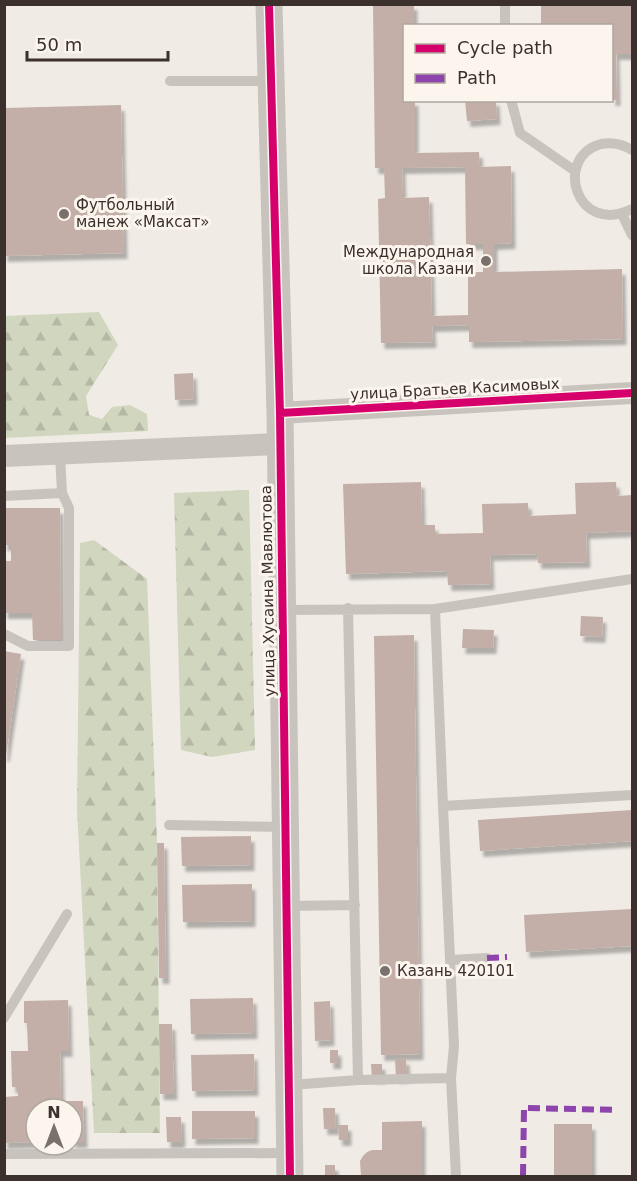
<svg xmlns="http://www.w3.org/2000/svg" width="637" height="1181" font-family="'DejaVu Sans',sans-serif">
	<defs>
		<pattern id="forest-firs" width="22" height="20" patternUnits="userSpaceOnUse" patternTransform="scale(1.5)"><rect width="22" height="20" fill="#d1d6bf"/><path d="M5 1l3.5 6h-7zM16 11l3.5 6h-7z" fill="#b4b8a4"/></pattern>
		<filter id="shadow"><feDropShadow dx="3.5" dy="6" stdDeviation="1.5" flood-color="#0004"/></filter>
	</defs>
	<rect width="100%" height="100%" fill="#f0ebe5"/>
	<path fill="url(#forest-firs)" d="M99 312 118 345 86 396 89 415 102 419 112 407 130 405 147 414 148 431 5 438V316Z
		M249 490 255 750 212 757 181 750 174 493Z
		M94 540 147 579 157 843 160 1133H94L77 809 80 543Z"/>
	<path fill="#c3afa7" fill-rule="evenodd" filter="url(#shadow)" d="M373 4H414V26H404V100H415V153L479 152 480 167 511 166 512 243 494 244V272L622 269 623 339 469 342V325L432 326 433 342 381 343 378 199 385 198 384 168H375ZM465 167 466 244H483V272H468V315L432 316 429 197 403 198 402 168Z
		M541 4H632V54H616L617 100H612V26H541Z
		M465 100H496L497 119 467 121Z
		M121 105 124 253 4 256V108Z
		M193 373 194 399 175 400 174 374Z
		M421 482 422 525H435V534L483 533 482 504 528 503 529 516 576 514 575 483 616 482 617 496 632 495V531L586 533 587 562 538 563 537 554 490 555 491 584 448 585 447 571 346 574 343 484Z
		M4 508H60L61 640H33L32 613H4V561H11V545H4Z
		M581 616 603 617 602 637 580 636Z
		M463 629 494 630 493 648H462Z
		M414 635 420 1054 381 1055 374 636Z
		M4 651 21 654 6 756H4Z
		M632 810V841L480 851 478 820Z
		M251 836V865L182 866 181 837Z
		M157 843H164L166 978H159Z
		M252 884V921L183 922 182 885Z
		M632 909V946L526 952 524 915Z
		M253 998 254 1033 191 1034 190 999Z
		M68 1000 69 1051H60L61 1101H83L84 1142H72V1109H36V1142L4 1143V1097L18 1096V1087H12L11 1051H28L27 1023H24V1001Z
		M330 1001 331 1040 315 1041 314 1002Z
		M159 1024H172L174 1094H160Z
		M330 1050H338V1063H330Z
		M254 1054 255 1090 192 1091 191 1055Z
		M395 1059H406L407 1077 396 1078Z
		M371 1064H382V1078H372Z
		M323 1108H335L336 1129H324Z
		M192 1111H255V1138L192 1139Z
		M166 1117H181L182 1140 180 1142H167Z
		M422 1121V1176H361L360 1161 363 1156 367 1152 372 1150H382V1122Z
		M554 1124H592V1176H554Z
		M338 1125H348V1140H339Z
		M325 1165H335V1176H325Z"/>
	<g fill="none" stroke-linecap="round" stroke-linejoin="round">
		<path stroke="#c9c3be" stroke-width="10" d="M505 4V26
			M170 81H272
			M511 100 520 133 575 171
			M632 150C622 144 613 142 601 144 553 157 576 237 632 209
			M622 214 632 235
			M4 496 62 493
			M348 608 358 1080
			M435 609 632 579
			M283 610 435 609 443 806 454 1046 451 1078 456 1176
			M4 634 28 646H69V508L62 493 60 454
			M443 806 632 795
			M169 825 285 827
			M286 906 355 905
			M450 960 487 958
			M4 1018 67 914
			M290 1085 358 1080 451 1078
			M4 1154 290 1153"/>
		<path stroke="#c9c3be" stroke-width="22" d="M280 413 632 393
			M4 456 279 444"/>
		<path stroke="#c9c3be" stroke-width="27" d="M269 4 280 413 290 1176"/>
		<path stroke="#8e44ad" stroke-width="6" stroke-dasharray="12 6" stroke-linecap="butt" d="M487 958 507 957
			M523 1176 524 1108 618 1110"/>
		<defs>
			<path id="cycleway" d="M269 4 280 413 290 1176
				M280 413 632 393"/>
		</defs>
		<use href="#cycleway" stroke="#fbf5ee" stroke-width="11"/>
		<use href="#cycleway" stroke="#d6006c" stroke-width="8"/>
	</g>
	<g fill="#7a716c" stroke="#fbf5ee" stroke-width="2">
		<circle cx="64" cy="214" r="6"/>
		<circle cx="486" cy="261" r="6"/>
		<circle cx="385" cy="971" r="6"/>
	</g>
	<g text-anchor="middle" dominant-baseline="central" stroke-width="6" stroke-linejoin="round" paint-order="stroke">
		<g font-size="15" fill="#3b302b" stroke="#fbf5ee" text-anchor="start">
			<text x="76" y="205">Футбольный<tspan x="76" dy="17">манеж «Максат»</tspan></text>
			<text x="474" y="252" text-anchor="end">Международная<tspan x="474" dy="17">школа Казани</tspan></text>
			<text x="397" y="971">Казань 420101</text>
		</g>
		<g font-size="15" fill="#3b302b" stroke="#fbf5ee">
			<text transform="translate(455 389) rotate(-3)">улица Братьев Касимовых</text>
			<text transform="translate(268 591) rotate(-91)">улица Хусаина Мавлютова</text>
		</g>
	</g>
	<rect width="637" height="1181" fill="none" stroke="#3b302b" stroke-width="12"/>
	<rect x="403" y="24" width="210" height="78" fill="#fbf5ee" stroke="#aea6a0" stroke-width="1.5"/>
	<rect x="415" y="44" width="30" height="9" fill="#d6006c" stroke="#aea6a0" stroke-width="1.5"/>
	<text x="457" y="54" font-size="18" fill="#3b302b">Cycle path</text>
	<rect x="415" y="74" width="30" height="9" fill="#8e44ad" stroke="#aea6a0" stroke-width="1.5"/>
	<text x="457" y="84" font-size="18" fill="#3b302b">Path</text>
	<g transform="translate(54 1127)"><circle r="28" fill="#fbf5ee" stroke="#aea6a0" stroke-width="1.5"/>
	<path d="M0-4.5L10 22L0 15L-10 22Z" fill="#7a716c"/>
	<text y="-9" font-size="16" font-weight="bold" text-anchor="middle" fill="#3b302b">N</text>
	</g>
	<path d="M27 51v9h141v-9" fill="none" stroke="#3b302b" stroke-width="3"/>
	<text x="36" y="51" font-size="18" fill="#3b302b" stroke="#fbf5ee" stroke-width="4.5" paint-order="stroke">50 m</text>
</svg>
